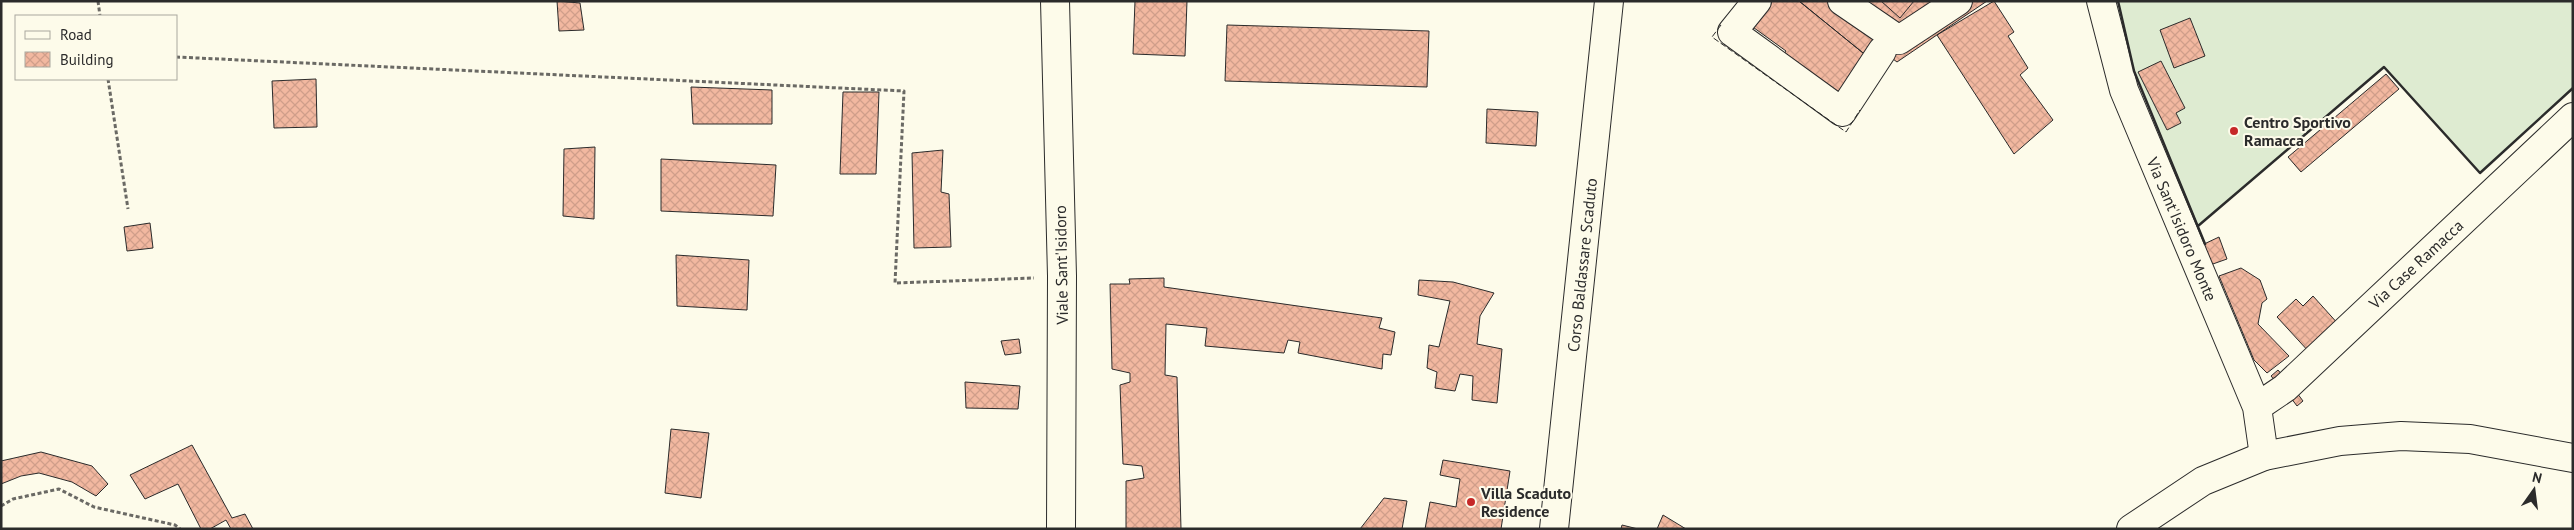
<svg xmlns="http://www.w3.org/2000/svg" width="2574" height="530" font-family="'PT Sans',sans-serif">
	<defs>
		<pattern id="building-cross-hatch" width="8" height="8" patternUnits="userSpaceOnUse" patternTransform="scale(1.25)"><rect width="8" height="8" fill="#f2b8a0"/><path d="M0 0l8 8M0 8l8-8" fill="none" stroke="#d09e8a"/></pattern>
	</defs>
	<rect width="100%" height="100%" fill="#fdfbea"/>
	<path fill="#deebd1" stroke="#74746e" d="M2118 1H2573V88L2480 173 2384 67 2198 226 2134 71Z"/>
	<path fill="url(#building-cross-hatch)" stroke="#2b2b2b" d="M557 1 580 3 584 30 559 31Z
		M1135 1H1187L1185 56 1133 54Z
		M1768 1H1799L1868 57 1837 97 1796 61 1792 65 1782 57 1786 51 1750 25Z
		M1799 1H1987L1897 62 1877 47 1868 57Z
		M1881 1H1914L1900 18Z
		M1994 1 2014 32 2008 36 2028 68 2020 75 2053 120 2014 154 1937 35Z
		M2190 18 2205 56 2174 68 2160 30Z
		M1227 25 1429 31 1427 87 1225 81Z
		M2161 61 2185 108 2176 113 2181 123 2167 130 2138 72Z
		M2386 74 2399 89 2301 172 2288 157Z
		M316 79 317 127 274 128 272 81Z
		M691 87 772 90V124H693Z
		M843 92H879L876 174H840Z
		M1487 109 1538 112 1536 146 1486 143Z
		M595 147 594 219 563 216 564 149Z
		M943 150 941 192 949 194 951 247 914 248 912 153Z
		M661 159 776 165 773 216 661 211Z
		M150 223 153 248 127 251 124 227Z
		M2219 237 2227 259 2210 265 2202 245Z
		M676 255 749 260 747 310 677 306Z
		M2241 268 2260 280 2267 299 2262 303 2258 324 2289 356 2267 373 2254 360 2219 276Z
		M1164 278V287L1382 318 1379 328 1395 332 1391 355 1383 354 1382 369 1298 353 1300 342 1288 340 1284 353 1205 346 1207 328 1166 324 1165 375 1177 377 1181 529H1126V481L1144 478 1142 466 1123 464 1120 385 1130 382V373L1112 369 1110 284H1130L1129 279Z
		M1419 280 1453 282 1494 293 1480 316 1477 344 1502 349 1497 403 1472 400 1473 376 1460 374 1455 391 1435 388 1437 372 1427 368 1429 345 1439 347 1450 301 1418 295Z
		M2313 296 2340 326 2310 353 2277 317 2296 299 2303 306Z
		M1019 339 1021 353 1005 355 1001 341Z
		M2278 370 2284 377 2277 383 2271 376Z
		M965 382 1020 386 1018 409 966 408Z
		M2297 393 2303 401 2297 406 2291 398Z
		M671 429 709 433 701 498 665 493Z
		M192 445 232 518 245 514 253 529H231L226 520 210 529H201L178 484 145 499 130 475Z
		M41 452 92 466 108 484 96 496 72 482 39 473 21 476 1 484V461Z
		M1443 460 1510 471 1501 529H1425L1430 502 1456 507 1460 479 1440 475Z
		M1384 498 1407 501 1402 529H1360Z
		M1663 515 1686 529H1657Z
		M1622 525 1638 529H1621Z"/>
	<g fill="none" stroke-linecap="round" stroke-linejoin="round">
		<defs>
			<path id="minor" d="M1055 1 1062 276 1061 529
				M1757 1 1732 32 1842 112 1882 51
				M1842 1 1899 40 1958 1
				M2101 1 2124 90 2257 407 2264 456
				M2257 407 2285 388 2573 117
				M1554 529 1609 1"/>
			<path id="major" d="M2131 529 2203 481 2264 456 2340 441 2401 436 2470 439 2573 458"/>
		</defs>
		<use href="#minor" stroke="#2b2b2b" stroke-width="30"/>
		<use href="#major" stroke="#2b2b2b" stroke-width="30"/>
		<path stroke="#6a6964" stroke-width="3" stroke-dasharray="4 2.5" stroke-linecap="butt" d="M98 1 100 16
			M176 57 904 91 895 283 1034 278
			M108 79 128 209
			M1 506 13 499 59 489 94 507 175 525 180 529"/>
		<use href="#minor" stroke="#fdfbea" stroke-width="28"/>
		<use href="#major" stroke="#fdfbea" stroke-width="28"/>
		<path stroke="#2b2b2b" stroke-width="1" stroke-dasharray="6 2.5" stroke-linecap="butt" d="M1721 25 1712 37 1846 132 1860 110"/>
		<path stroke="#2b2b2b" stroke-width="2.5" d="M2118 1 2134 71 2205 244
			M2198 226 2384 67 2480 173 2573 88"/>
	</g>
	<g fill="#c62828" stroke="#fdfbea" stroke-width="2">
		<circle cx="2234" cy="131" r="5"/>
		<circle cx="1471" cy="502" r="5"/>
	</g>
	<g text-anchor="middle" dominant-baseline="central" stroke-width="4" stroke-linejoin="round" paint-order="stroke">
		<g font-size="16" font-weight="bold" fill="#2b2b2b" stroke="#fdfbea" text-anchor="start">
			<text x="2244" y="122">Centro Sportivo<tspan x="2244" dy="18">Ramacca</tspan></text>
			<text x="1481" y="493">Villa Scaduto<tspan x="1481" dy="18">Residence</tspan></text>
		</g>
		<g font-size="16" fill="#2b2b2b" stroke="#fdfbea">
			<text transform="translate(2182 229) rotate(67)">Via Sant'Isidoro Monte</text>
			<text transform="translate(2416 264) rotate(-43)">Via Case Ramacca</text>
			<text transform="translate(1061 265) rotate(-91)">Viale Sant'Isidoro</text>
			<text transform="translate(1582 265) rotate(-84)">Corso Baldassare Scaduto</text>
		</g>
	</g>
	<rect width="2574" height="530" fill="none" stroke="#2b2b2b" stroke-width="5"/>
	<rect x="15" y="15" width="162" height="65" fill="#fdfbea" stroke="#a9a89e"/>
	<rect x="25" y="31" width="25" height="8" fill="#fdfbea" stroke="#a9a89e"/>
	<text x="60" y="40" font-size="15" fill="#2b2b2b">Road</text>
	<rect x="25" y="52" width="25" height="15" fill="url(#building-cross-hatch)" stroke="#a9a89e"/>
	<text x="60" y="65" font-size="15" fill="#2b2b2b">Building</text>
	<g transform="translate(2534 490) rotate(14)" stroke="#fdfbea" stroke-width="4" paint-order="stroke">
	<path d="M0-4L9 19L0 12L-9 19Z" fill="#2b2b2b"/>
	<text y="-8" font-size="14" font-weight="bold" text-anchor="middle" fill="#2b2b2b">N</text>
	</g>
</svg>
